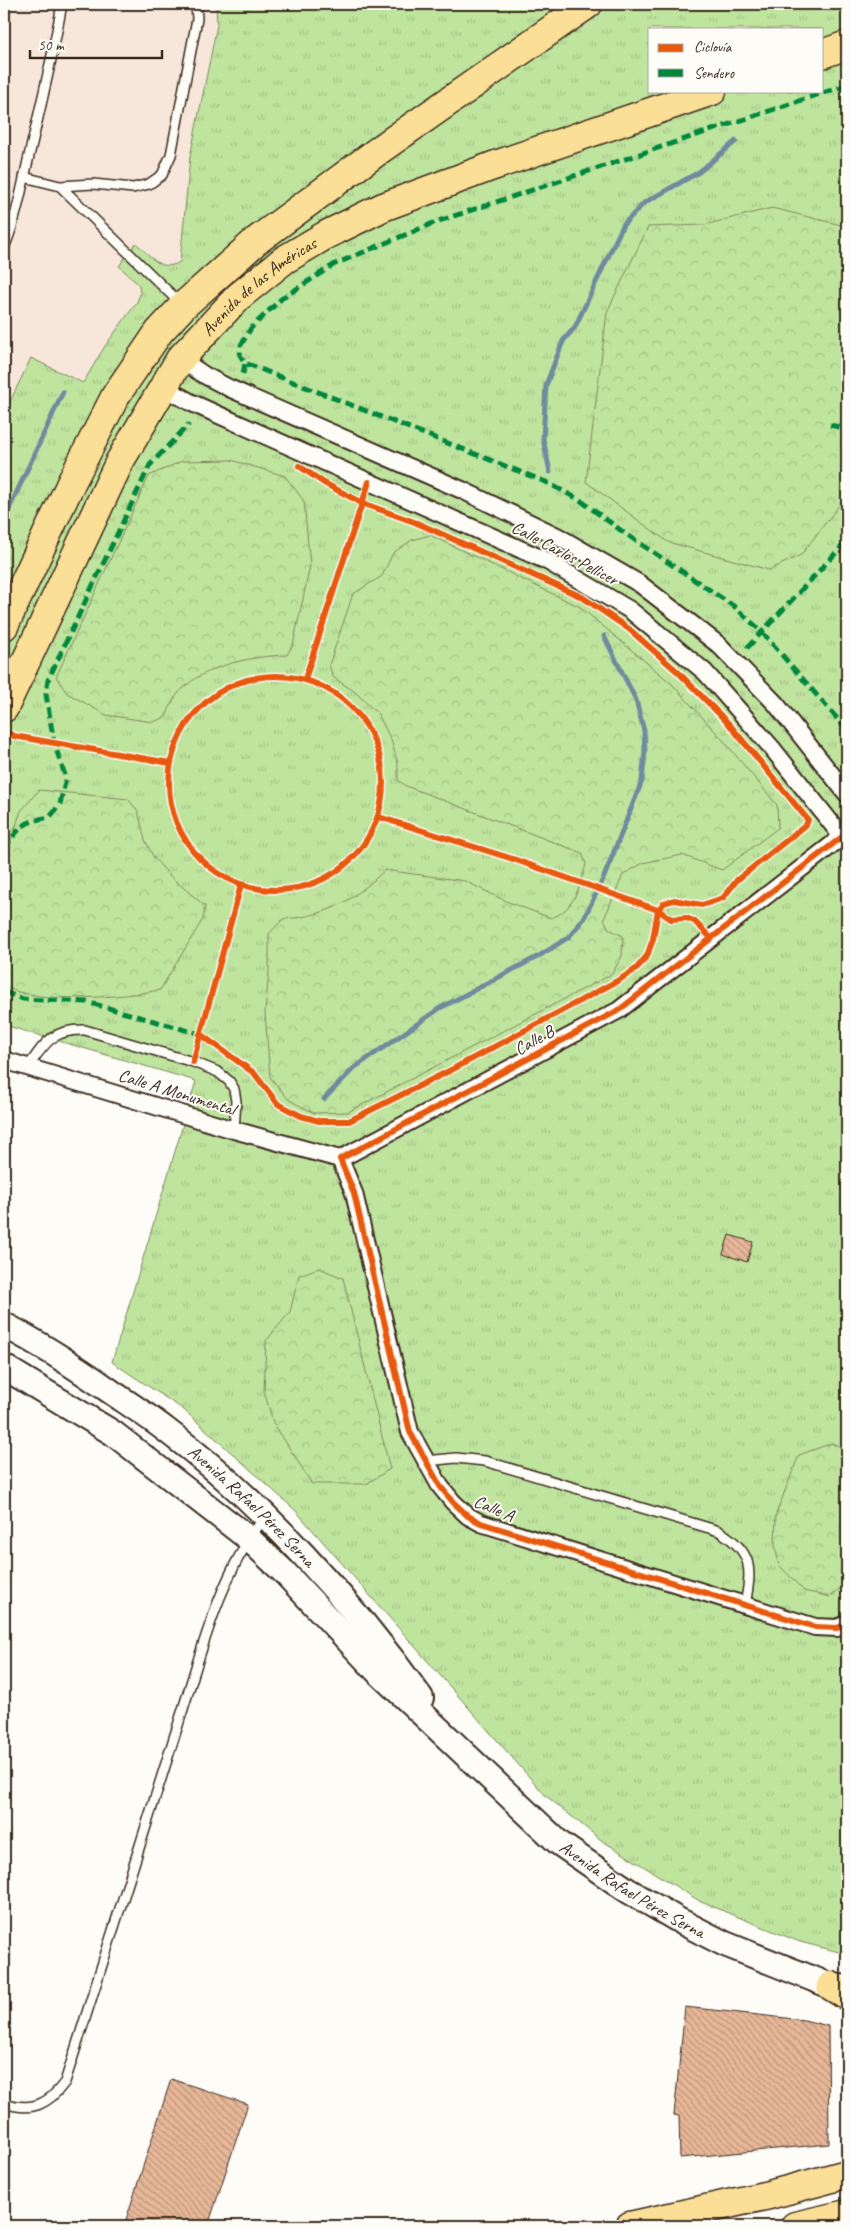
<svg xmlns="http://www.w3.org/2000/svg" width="851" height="2230" font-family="Caveat,sans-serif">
	<defs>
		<pattern id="grass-tufts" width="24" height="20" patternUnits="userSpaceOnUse" patternTransform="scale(1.25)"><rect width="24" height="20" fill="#bfe49e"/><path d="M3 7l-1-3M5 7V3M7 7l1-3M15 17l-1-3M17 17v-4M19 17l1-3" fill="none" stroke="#a5c488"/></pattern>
		<pattern id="forest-crowns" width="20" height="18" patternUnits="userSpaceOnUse" patternTransform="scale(1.25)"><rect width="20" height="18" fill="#bfe49e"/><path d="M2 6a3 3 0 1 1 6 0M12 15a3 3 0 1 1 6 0" fill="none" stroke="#a5c488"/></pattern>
		<pattern id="building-back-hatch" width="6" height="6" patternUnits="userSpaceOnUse" patternTransform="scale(1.25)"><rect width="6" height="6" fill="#e7b798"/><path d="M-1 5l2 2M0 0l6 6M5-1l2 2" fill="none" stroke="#bc957b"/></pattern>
	</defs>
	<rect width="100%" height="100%" fill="#fdfcf7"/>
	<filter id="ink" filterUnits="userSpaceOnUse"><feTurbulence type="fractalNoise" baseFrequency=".02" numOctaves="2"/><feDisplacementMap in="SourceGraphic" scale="10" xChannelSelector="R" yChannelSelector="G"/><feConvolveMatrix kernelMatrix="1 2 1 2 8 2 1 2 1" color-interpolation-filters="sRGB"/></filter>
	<g filter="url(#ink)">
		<path fill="#f6e7da" d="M4 4H216L217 25 190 157 180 262 171 267 161 266 137 243 140 294 137 303 105 346 83 383 4 414Z"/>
		<path fill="url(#grass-tufts)" stroke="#7d875e" fill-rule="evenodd" d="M216 4H847V1954L800 1942 701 1902 601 1840 545 1795 295 1510 184 1410 112 1362 196 1081 4 1025V414L31 358 83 383 105 346 137 302 140 294 139 285 119 266 136 243C151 256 160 273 180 262L190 157 217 25ZM650 29H822V91H650Z"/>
		<path fill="url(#forest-crowns)" stroke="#7d875e" d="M772 208 841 225 847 230V495L801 555 769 570 668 542 586 482 607 312 648 227 704 225Z
			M231 460 285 476 304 501 310 566 293 645 287 655C251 656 199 666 176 696 171 702 169 711 166 717L153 722 106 715 67 693 56 677 149 476 182 461Z
			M430 535 580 607 672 684 723 740 777 805 778 828 722 870 682 855 643 863 623 875 604 919 609 929 623 936 622 956 612 974 348 1112 314 1113 289 1100 270 1077 265 1012 269 972V934L283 919C329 916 352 901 385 870L465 881 508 902 551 918C575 910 580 885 586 864L582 853 406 786 398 780V764L391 740 378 714 355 692 333 677 329 665 353 594 382 576 393 553 412 540Z
			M39 790 128 799 138 811 145 840 154 858 171 877 205 906 203 919 160 990C123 997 37 1005 4 986V860L21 811Z
			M319 1268 343 1278 390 1469 366 1484H312L273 1422 264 1391 266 1341 290 1312 299 1275Z
			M832 1443 847 1450V1582L830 1597 804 1591 779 1565 775 1545 776 1514 799 1455Z"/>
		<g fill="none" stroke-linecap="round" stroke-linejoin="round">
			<path stroke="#708b9e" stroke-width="5" d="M550 472 543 439 546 385 563 341 575 327 623 225 644 203 699 172 736 141
				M4 520 63 392
				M324 1099 354 1068 440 1008 539 956 569 937 584 918 604 877 642 781 645 752 644 731 636 700 604 636"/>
		</g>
		<path fill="url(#building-back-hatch)" stroke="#3b2a1e" d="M729 1235 753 1242 747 1262 723 1254Z
			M685 2007 804 2020 828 2026 829 2144 680 2158 679 2116 674 2115Z
			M171 2079 248 2104 208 2226H124Z"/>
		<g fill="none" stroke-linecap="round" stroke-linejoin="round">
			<defs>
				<path id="service" d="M24 177 60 186 182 305
					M60 186 93 184 133 188 149 184 162 175 171 155 197 19 196 4
					M4 248C16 220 22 187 29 156 41 106 53 55 62 4
					M28 1067C45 1043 52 1029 85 1030L193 1062 218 1072 229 1081 234 1089 236 1101 234 1130
					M426 1461 456 1458 485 1461 719 1531C753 1552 752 1568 745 1605
					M4 2103C32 2112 48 2105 65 2082 102 1962 140 1842 179 1722 201 1653 219 1576 264 1518"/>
				<path id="minor" d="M180 359 204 375 229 388 462 490 557 536 640 584 719 645 776 704 847 794
					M163 387 192 403 547 561 630 610 705 672 772 748 847 843
					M4 1060 234 1130 340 1159
					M340 1159 354 1193 410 1432 440 1486 453 1502 468 1516 481 1523 815 1627 837 1628 847 1624
					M340 1159 619 1010 847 833"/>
				<g id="secondary">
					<path id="s1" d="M4 1325C41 1344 76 1367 110 1391 129 1404 148 1416 166 1430 260 1500 353 1603 421 1698"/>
					<path id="s2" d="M4 1367 113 1433 248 1538 285 1573 376 1670 559 1843 627 1890 680 1921 725 1944 831 1986 847 1988"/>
				</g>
				<g id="trunk">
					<path d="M822 54 847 45"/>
					<path d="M4 626 72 481 116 395 159 332 183 306 256 241 382 148 588 4"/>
					<path id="s3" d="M4 708 120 461 180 359 238 297 284 260 326 235 383 207 493 166 712 91"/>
					<path d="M831 1986 847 1996"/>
					<path d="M630 2226 769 2195 847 2174"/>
					<path d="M795 2226 847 2214"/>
				</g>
			</defs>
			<use href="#service" stroke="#3b2a1e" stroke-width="12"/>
			<use href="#minor" stroke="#3b2a1e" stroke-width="20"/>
			<use href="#secondary" stroke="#3b2a1e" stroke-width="28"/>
			<use href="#trunk" stroke="#3b2a1e" stroke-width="31"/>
			<use href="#service" stroke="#fdfcf7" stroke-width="9"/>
			<use href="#minor" stroke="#fdfcf7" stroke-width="16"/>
			<use href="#secondary" stroke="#fdfcf7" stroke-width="24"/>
			<use href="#trunk" stroke="#fbdf96" stroke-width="28"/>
			<path stroke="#00873e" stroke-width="5" stroke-dasharray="10 5" stroke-linecap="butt" d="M847 85 436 222 335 264 281 299 251 328 241 345 240 355 245 363 546 482 580 500 623 532 735 607 762 632 847 730
				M243 374 245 363
				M830 425 847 429
				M747 648 847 541
				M4 849C21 826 21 822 50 817L60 804 66 778 54 743 46 694 48 680 150 465 189 424
				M4 992 23 999 87 1002 200 1034"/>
			<defs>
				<path id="cycleway" d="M169 783a107 107 0 1 1 214 0a107 107 0 1 1-214 0Z
					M305 679 369 482
					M4 731 14 736 170 763
					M379 817 513 859 658 910 671 919 686 918 694 921 711 938
					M847 833 619 1010 340 1159 354 1193 410 1432 440 1486 453 1502 468 1516 481 1523 815 1627 837 1628 847 1624
					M200 1034 254 1073 278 1104 301 1116 319 1121H349L453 1069 619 980 636 969 647 956 653 939 658 910 664 903 674 900 702 905 723 898 737 880 806 825 808 820 729 724 678 672 629 629 582 597 417 523 362 503 324 483 299 466
					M193 1062 241 885"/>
			</defs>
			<use href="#cycleway" stroke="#fdfcf7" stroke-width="9"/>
			<use href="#cycleway" stroke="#e8590c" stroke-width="6"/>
		</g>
	</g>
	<g text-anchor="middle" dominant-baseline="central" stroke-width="4" stroke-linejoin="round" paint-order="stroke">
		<g font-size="18" fill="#3b2a1e" stroke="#fdfcf7">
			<text stroke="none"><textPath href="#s3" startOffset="499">Avenida de las Américas</textPath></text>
			<text transform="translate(565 553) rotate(28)">Calle Carlos Pellicer</text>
			<text transform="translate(534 1040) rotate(-29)">Calle B</text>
			<text transform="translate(177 1092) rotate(17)">Calle A Monumental</text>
			<text stroke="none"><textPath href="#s1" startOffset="308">Avenida Rafael Pérez Serna</textPath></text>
			<text transform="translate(494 1508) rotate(23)">Calle A</text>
			<text stroke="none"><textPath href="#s2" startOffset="821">Avenida Rafael Pérez Serna</textPath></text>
		</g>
	</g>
	<rect width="851" height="2230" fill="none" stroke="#fdfcf7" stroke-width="20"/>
	<rect x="10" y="10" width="831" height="2210" fill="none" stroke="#3b2a1e" stroke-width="2" filter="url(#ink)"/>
	<rect x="648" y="28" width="175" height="65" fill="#fdfcf7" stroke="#afa8a0"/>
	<rect x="658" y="44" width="25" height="8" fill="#e8590c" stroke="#afa8a0"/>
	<text x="694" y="52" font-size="15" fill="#3b2a1e">Ciclovía</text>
	<rect x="658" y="69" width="25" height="8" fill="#00873e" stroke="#afa8a0"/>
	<text x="694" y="78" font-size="15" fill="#3b2a1e">Sendero</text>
	<path d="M30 50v8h132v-8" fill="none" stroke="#3b2a1e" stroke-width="2.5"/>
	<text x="38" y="50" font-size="15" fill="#3b2a1e" stroke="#fdfcf7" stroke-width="4" paint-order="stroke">50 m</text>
</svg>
